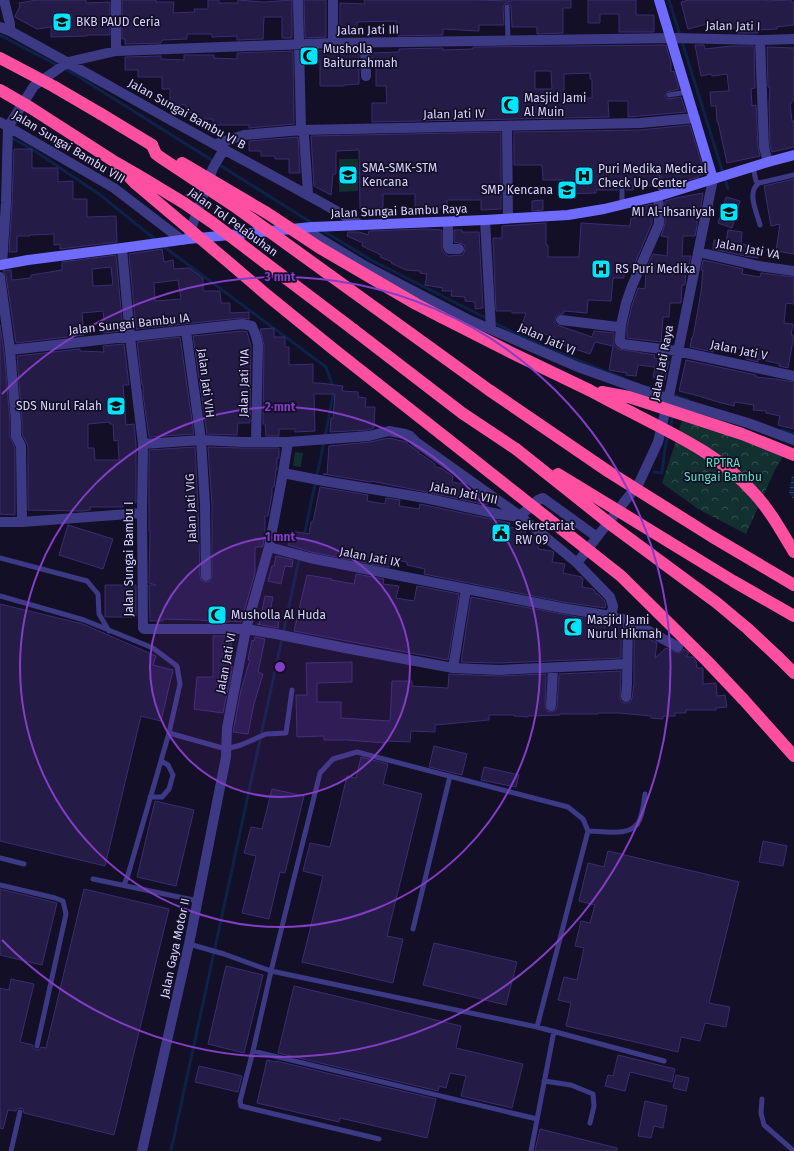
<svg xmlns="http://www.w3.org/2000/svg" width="794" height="1151" font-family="'Fira Sans',sans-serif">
	<defs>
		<pattern id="park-crowns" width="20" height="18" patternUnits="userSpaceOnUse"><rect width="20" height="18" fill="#12302f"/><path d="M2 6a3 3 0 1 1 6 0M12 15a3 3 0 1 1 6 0" fill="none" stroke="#344d4e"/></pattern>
		<pattern id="water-rules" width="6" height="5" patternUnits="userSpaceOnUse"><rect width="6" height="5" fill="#0c2248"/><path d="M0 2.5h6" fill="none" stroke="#2f4163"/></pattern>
	</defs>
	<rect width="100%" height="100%" fill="#130f26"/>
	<path fill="url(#park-crowns)" d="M686 405 788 448 775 470 746 534 698 509 662 483 677 438Z"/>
	<path fill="#12302f" d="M339 159H358V191L339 192Z
		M295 452 303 453 301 467 293 466Z"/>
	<path fill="url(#water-rules)" d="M792 476H794V500L789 493Z"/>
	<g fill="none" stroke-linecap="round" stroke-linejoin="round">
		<path stroke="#0c2248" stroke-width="3" d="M669 0 728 189
			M0 35 76 75 312 223
			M10 137 32 149 99 194 156 240
			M322 230 371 260 488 319
			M163 246 326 367 334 390 325 437
			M493 322C535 344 579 361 623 378
			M649 387 688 400
			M670 430 673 414
			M782 430 794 434
			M654 472 662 473 665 448 668 435
			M304 536 324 442
			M171 1151 302 546"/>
	</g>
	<path fill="#241b47" stroke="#3b2d73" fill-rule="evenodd" d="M37 0H86V3L110 2V35H87V36L51 37V27L37 29 15 17V16L20 6 19 3Z
		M122 0H156V2H174L173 13 195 12 194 9H208V0H219V3H238V0L264 2 292 0V38H282V17H264L263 39 237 40V36L212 37V34H187V39L162 40 161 43 125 44V39H122Z
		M304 0H326V37L305 38Z
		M364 0H473L512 1V0H571V8H563V33L537 34V27H512L511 6 510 5 507 3 505 4 503 7 504 25H479V31L443 29V35L398 36V31H396V21L357 22V29H340V3L365 4Z
		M588 0H636V15H654V32H619V14H600V23H588Z
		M689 0H766V1L791 0V2H794V25L777 27V29L757 30 758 33H737V28L707 31V24L688 29 681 2Z
		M666 45 671 63V72L674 71 679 89 667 92 665 96 666 98 669 99 681 97 686 112 628 117V101H608L609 117 372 122V103H387L386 86H376V62H372V53L399 52V49L443 48V50L473 49V47ZM535 71H551L552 89H535ZM590 73V79H592V98H564V74Z
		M695 45H704L705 49 731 46H754L755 88 751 89 752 106 756 105 758 147 760 156 727 163 718 122H717L716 106H711L710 92 729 91 727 74 712 76 711 74 701 76Z
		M767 47 794 48V100L790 104 792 121H794V147L772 152 770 146 769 104 770 87H768Z
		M359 49V84L344 85V86H320V61L306 62V51Z
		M293 51 294 124 249 128V125H213V119H197V113L186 112V105H170V89H162V77H138V70H125V57L161 56V59L184 60V55H214V58L237 59V53Z
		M690 125 702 164 703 175H699V177L671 185H664L662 177 659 175 655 178 656 186H633V190H626V180L622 178 618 180V190H596V193L564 194V180H543L542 165H514V132L640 130Z
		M501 132V209L481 210V200H447V208H415V194H383V208L360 209 359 150 336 151V174H333L331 195 314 186 311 136Z
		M298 137 300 173H289V159H275V156H261V151H249V141Z
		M14 149H32V168H58V182L73 181V199H87V217L116 216 117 242 60 249V244L54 245V234L30 235V236H17V252H9L12 203Z
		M794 179V254L776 251 780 224 771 226 764 186Z
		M703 193 700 212H697V227L695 236H683L682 256H691L688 269H686L685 285H682L681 303H670L669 317H663L661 342 627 338V326L632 305 638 288 645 289 646 270 653 254 667 256 668 237 661 236 665 224V201L676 198Z
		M726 197 740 201 732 228 718 223Z
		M543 200V210L532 211V201Z
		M652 204V223L633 268 624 266V278H613L611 301 588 300 587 313 564 311 563 314H559L556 316 555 320V323L557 325 592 337 594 331 614 333V345L619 349 655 355 654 358 669 361 665 380 653 377 655 367 638 365 636 376 626 375 627 373 609 370 613 346 595 342 590 354 554 342 556 338 522 325 526 313H512V311H496L493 238H502V226L546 223V245H548V257H579L581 223 630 226 631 218H635L633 209Z
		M425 229 442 230V250L445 254 449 256 462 255 464 253 465 249V246L463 244 454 242V230H462V232H479L483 308 475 309V302L465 301V297L451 296 452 291H442L443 288 425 285 427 274 420 273V271L406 270 391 263 392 262 380 257 381 255 362 246 363 243 347 236 348 232H359L368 235 369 231Z
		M728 230 742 232 741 244 747 245 746 247 759 249 758 258 745 256 713 249 714 240 726 242Z
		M162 249 164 262 173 260 174 269 189 268 203 278V291H220L221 303H230V313L249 312V319L241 318 136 329 129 254ZM178 280 181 299 155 301 154 283Z
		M116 255 123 331 103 333V328H105L103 311 82 313 84 335 16 343 6 276 3 271 11 270 12 280 31 278V275L62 270V262ZM111 267 113 285 93 286 92 269Z
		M703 260 743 269 742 274 760 277 761 273 794 277V304L786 303 784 323 793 324 791 335H794L788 368 779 366 780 364 758 359V362L746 359 747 350 714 344 713 352 690 347 692 337H693L701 292 703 270H701Z
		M0 325 4 351 10 422V436L15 448V515L0 514Z
		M274 328V337H285V347H289V365L313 364V383H320L343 386 342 391 358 392V397L366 398 365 407H375L374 428 368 430 330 432 331 418 333 419 335 394H314L315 431 295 432V429H279V436H266L265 424H263L264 345 260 329Z
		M242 331 247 332 251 346 250 423H238L237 435 207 434 193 336Z
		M180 337 194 434 149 437 143 394V385H142L137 342Z
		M124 344 129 385H123L126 425 134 424 136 444V503L123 502V507H90V510L82 511 28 510V446L22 434V421L17 356 80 349V351L104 352 103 346ZM109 422 110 424H113L114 441 118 440 119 460H95L94 448H88V424Z
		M686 360 756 375V377L775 379 794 382V429L778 425 780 416 766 413V411L753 410 754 405 735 402 734 406 718 402 702 397H703L679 391Z
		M389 438 406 442 409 445 419 452V454L422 455 435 464V467L441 468 453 476 452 482 464 484 471 489 470 493 478 494 487 501V505L426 492 371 481V482L323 474H327L329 446 370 442Z
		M195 447 198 505 200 576 201 580 206 582 210 581 212 576V505L208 447 243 448H279V458H277V470H276L274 487H272V495L268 516H265V534L263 546 262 547H255V573L241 622 230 621V622H212V621L199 620 163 619V621H150L149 585H156L149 583 150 531H149V450Z
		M320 487 368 495 367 501 385 504 386 498 400 500 399 506 419 509 420 504 510 523 509 527 526 530 525 535 535 537 539 540 538 549 552 551 554 552 552 562 565 564 563 573 582 577 583 579 582 587 593 589 595 591V593L598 594 604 600 606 605 605 608 563 602 424 574 425 569 407 565V562L391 559 390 567H386L311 552 288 545 291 531 309 534 311 522H313Z
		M68 525 113 539 103 569 59 555Z
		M276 556 293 560 292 567 285 566 281 584 268 581 272 566H274Z
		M356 574 384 579 383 584 399 586 396 598 414 601 417 586 459 594 448 660 294 631 307 575 332 579 331 580 354 584Z
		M105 585H136V617H105Z
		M265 596 273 597 269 617 279 619 278 628 257 624H259Z
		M471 597 621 625V658L499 663 461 662Z
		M0 604 83 624 156 656 153 665 173 670 161 721 141 716 105 866 0 841Z
		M634 631 657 643 655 658 666 648 678 653 682 652 684 649 689 653 686 657H693L696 661 697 668H703V684L716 683 717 696 725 695 727 707 716 708V710H686V713H675V716H663V719L651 718V716L620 713H598V714H560V715L528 716V717L514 716V715H489V720L435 725V732L411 731 410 742 387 741 386 743 347 740H324V736L297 737 296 695H307L306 663 352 662V682L317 683V702H341V718L390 721 392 681H412V686L448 688 449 674 499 676 546 674 545 706 547 711 551 712 556 710 557 707 559 674 621 671 620 699 622 702 625 703H628L631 701 632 698 634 684Z
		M213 636H231L232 670 223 713 194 709 197 677H213Z
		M255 637 265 639 258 672 263 674 254 704 248 734 233 732 241 690 250 660H248L252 640 254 641Z
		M434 746 467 754 462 775 429 767Z
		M361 757 388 764 383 784 422 794 387 936 403 939 393 983 302 962 323 876 303 871 310 843 330 847 347 776 356 778Z
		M484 767 519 775 516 787 481 780Z
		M272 789 304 796 285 873 280 872 269 919 242 913 256 856 244 853 251 827 262 829Z
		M155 801 194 810 176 886 137 877Z
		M763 841 787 846 783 866 759 862Z
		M608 851 739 882 709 1003 730 1007 726 1027 705 1023 700 1041 681 1037 678 1052 566 1026 571 1003 558 1000 564 977 577 980 584 948 575 946 581 921 590 923 595 905 579 901 588 863 604 867Z
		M0 889 57 903 42 965 0 955Z
		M84 889 169 909 114 1135 24 1113 23 1109 21 1108 17 1109 16 1111 8 1110 3 1129 0 1128V988L9 990 11 979 34 984 20 1042 33 1045V1048L36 1050H39L41 1047 46 1048Z
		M434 943 517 962 506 1005 423 985Z
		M226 966 263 975 244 1053 208 1044Z
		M294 986 461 1026 456 1048 523 1064 512 1108 461 1096 466 1076 450 1073 446 1088 439 1086 438 1091 278 1053Z
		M618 1055 675 1069 672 1082 630 1072 625 1091 605 1086 608 1075 613 1076Z
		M267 1060 276 1062V1061L436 1099 427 1138 340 1118 339 1122 257 1103Z
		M199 1066 242 1076 238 1092 195 1082Z
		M676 1075 689 1078 686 1091 673 1088Z
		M645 1101 667 1106 663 1128 654 1126 651 1138 638 1136Z
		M540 1129 617 1148V1151H535Z"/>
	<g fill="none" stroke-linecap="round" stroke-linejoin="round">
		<path stroke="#3d3a85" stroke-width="5" d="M507 7 508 40
			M669 95 687 92
			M753 167 756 181 759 183
			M659 179 662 195
			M622 182V204
			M760 225C757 212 746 192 759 183L794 175
			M0 558 87 581 98 594 99 614 109 631
			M0 596 84 620 153 648 177 666 180 684 169 733 128 875 124 885
			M169 733 226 749 241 745 266 734 286 733 292 690
			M150 797H162L169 789 173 775 168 765 161 761
			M588 831C604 831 634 838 640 819 643 811 644 802 645 794
			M0 858 24 864
			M93 879 198 901
			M0 885 55 898 63 901 66 914 37 1046
			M413 929 450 776
			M189 944 224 954 271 971 537 1027 664 1061
			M253 1051 537 1119
			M544 1081 571 1085 593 1094 594 1106 590 1123
			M762 1099 761 1113 764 1125 794 1151
			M379 1139 241 1106 240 1101 253 1051 271 971 320 773 333 759 357 752 568 807 583 819 588 831 537 1027
			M11 1151 20 1112
			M531 1151 554 1031"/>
		<path stroke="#3d3a85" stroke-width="10" d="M4 0 10 24V31
			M116 0V51
			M298 0 301 130 304 135 308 194
			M0 27 10 31C82 70 153 111 225 150 271 175 316 199 361 225
			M760 40 764 147 768 162
			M333 43V0
			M365 43 366 76
			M0 122 114 188 182 240
			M507 126 508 218
			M216 144 244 135 301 130 640 123 695 118
			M485 220 491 329
			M448 222V247L449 249H459
			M304 229 365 266 467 319 578 367 668 399 748 423 794 440
			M188 237 213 168 224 149
			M122 248 130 337 143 444 142 513 143 628 144 629H246L276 634 345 648 453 668 499 670 627 664
			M698 252 759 266 794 271
			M2 265 6 203 8 127 34 86 68 62 116 51 333 43 674 38 760 40 794 39
			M0 277 10 350 16 422V436L21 446 22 522
			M561 320 618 327 621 325 626 303 632 286 659 224V206L657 196
			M621 325 620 340V342L623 344 677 351 794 376
			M186 331 201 440 205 505 206 576
			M10 350 242 324 252 326 256 336 258 345 256 442
			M143 444 201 440 243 442H288L369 436 389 431 405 434 410 436 416 442 520 516 577 563 610 597 613 606 611 616 562 608 310 558 269 547
			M283 473 324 481 425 498 498 514 513 516H520
			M520 516 538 500 543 498 597 537 639 483 658 442 669 396 713 179
			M0 522H22L142 513
			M577 563 597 537
			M611 616 628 620 678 647
			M453 668 466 589
			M626 697 627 684 628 620
			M551 706 553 668
			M142 1151 189 944 226 757 227 728 246 629 269 547 283 473 288 442"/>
		<path stroke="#6f6bff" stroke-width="10" d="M659 0 713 179
			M0 265 28 260 122 248 188 239 312 227 485 220 568 215 604 209 662 195 768 162 794 155"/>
		<path stroke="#ff4fa3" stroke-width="12" d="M101 114 152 145
			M441 317 510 352 589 390
			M354 330 462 413 516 449
			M743 699 794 756"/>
		<path stroke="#ff4fa3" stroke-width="12" d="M0 58 53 86 101 114
			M0 90 31 108 115 162 141 177 184 203 213 223 354 330
			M152 145 156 154 160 157 234 206 489 390 609 472 711 536 794 585
			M115 162 136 184 226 260 268 296 332 348 621 576 707 661 743 699
			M182 163 267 213 320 248 416 304 441 317
			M589 390C602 397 615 404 629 411 673 434 719 454 753 492 770 510 781 531 794 552
			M602 392 629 397 742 434 794 455
			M516 449 614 527 717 603 748 629 780 659 794 673
			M558 474 733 581 794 616"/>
	</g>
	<circle cx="280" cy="667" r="130" fill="#843dc5" fill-opacity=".12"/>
	<g fill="none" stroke="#843dc5" stroke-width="2">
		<circle cx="280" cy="667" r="130"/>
		<circle cx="280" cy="667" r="260"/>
		<path d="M2 394A390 390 0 1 1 2 940"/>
	</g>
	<defs>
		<symbol id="school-square" viewBox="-11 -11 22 22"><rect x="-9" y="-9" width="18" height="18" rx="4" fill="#00e5ff" stroke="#130f26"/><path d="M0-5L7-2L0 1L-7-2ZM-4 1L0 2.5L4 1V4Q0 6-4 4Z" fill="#111"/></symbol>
		<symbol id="mosque-square" viewBox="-11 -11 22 22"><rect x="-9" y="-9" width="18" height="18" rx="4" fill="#00e5ff" stroke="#130f26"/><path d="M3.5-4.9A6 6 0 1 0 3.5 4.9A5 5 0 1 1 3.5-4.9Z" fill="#111"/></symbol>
		<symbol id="hospital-square" viewBox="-11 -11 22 22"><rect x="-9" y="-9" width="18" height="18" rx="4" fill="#00e5ff" stroke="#130f26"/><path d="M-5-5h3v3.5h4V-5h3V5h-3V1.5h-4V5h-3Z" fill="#111"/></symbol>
		<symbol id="civic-square" viewBox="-11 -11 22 22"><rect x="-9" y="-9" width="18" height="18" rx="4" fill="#00e5ff" stroke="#130f26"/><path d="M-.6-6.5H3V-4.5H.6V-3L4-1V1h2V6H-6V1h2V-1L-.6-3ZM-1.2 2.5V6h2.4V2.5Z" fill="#111"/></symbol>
	</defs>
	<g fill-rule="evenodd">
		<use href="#school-square" x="51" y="11" width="22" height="22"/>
		<use href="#mosque-square" x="298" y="45" width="22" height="22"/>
		<use href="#mosque-square" x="499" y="94" width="22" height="22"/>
		<use href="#school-square" x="337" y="164" width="22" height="22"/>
		<use href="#hospital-square" x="573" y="165" width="22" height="22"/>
		<use href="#school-square" x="556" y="179" width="22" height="22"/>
		<use href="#school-square" x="718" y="201" width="22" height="22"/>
		<use href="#hospital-square" x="590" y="258" width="22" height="22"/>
		<use href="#school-square" x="105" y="395" width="22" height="22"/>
		<use href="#civic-square" x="490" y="522" width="22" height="22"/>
		<use href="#mosque-square" x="206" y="604" width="22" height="22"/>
		<use href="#mosque-square" x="562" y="616" width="22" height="22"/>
	</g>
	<g text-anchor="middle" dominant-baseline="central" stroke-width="3.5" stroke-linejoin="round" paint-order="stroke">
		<g font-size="12" fill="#d9d4ff" stroke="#130f26" text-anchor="start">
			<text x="76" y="22">BKB PAUD Ceria</text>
			<text x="323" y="49">Musholla<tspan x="323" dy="14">Baiturrahmah</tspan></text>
			<text x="524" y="98">Masjid Jami<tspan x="524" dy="14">Al Muin</tspan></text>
			<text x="362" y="168">SMA-SMK-STM<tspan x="362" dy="14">Kencana</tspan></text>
			<text x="598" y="169">Puri Medika Medical<tspan x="598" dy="14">Check Up Center</tspan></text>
			<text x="553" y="190" text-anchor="end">SMP Kencana</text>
			<text x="715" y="212" text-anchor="end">MI Al-Ihsaniyah</text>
			<text x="615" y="269">RS Puri Medika</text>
			<text x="102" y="406" text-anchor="end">SDS Nurul Falah</text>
			<text x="515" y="526">Sekretariat<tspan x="515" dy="14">RW 09</tspan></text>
			<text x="231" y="615">Musholla Al Huda</text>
			<text x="587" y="620">Masjid Jami<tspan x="587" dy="14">Nurul Hikmah</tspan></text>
		</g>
		<g font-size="12" fill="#d9d4ff" stroke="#130f26">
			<text transform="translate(733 26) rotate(1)">Jalan Jati I</text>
			<text transform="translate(368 30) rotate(-1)">Jalan Jati III</text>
			<text transform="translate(187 114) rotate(29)">Jalan Sungai Bambu VI B</text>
			<text transform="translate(454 114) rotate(-1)">Jalan Jati IV</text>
			<text transform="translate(69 147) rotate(31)">Jalan Sungai Bambu VIII</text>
			<text transform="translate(399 211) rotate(-2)">Jalan Sungai Bambu Raya</text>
			<text transform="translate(233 222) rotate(36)">Jalan Tol Pelabuhan</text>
			<text transform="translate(748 249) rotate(11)">Jalan Jati VA</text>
			<text transform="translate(129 324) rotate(-6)">Jalan Sungai Bambu IA</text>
			<text transform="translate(547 339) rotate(24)">Jalan Jati VI</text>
			<text transform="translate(739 350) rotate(12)">Jalan Jati V</text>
			<text transform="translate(662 363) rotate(-79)">Jalan Jati Raya</text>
			<text transform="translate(206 383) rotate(83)">Jalan Jati VIH</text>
			<text transform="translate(244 383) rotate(-89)">Jalan Jati VIA</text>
			<text transform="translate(464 493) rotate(12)">Jalan Jati VIII</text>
			<text transform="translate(191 508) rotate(-92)">Jalan Jati VIG</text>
			<text transform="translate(370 557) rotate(11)">Jalan Jati IX</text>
			<text transform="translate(129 559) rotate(-90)">Jalan Sungai Bambu I</text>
			<text transform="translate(226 663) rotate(-79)">Jalan Jati VI</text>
			<text transform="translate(175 948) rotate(-78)">Jalan Gaya Motor II</text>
		</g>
		<g font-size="12" fill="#5fe0c0" stroke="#130f26">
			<text x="723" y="463">RPTRA<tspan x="723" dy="14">Sungai Bambu</tspan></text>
		</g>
	</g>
	<circle cx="280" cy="667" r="6" fill="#843dc5" stroke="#130f26" stroke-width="2"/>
	<g font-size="12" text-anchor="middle" font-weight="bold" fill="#843dc5" stroke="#130f26" stroke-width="3.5" stroke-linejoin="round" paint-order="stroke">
		<text x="280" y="281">3 mnt</text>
		<text x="280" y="411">2 mnt</text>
		<text x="280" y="541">1 mnt</text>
	</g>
</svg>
